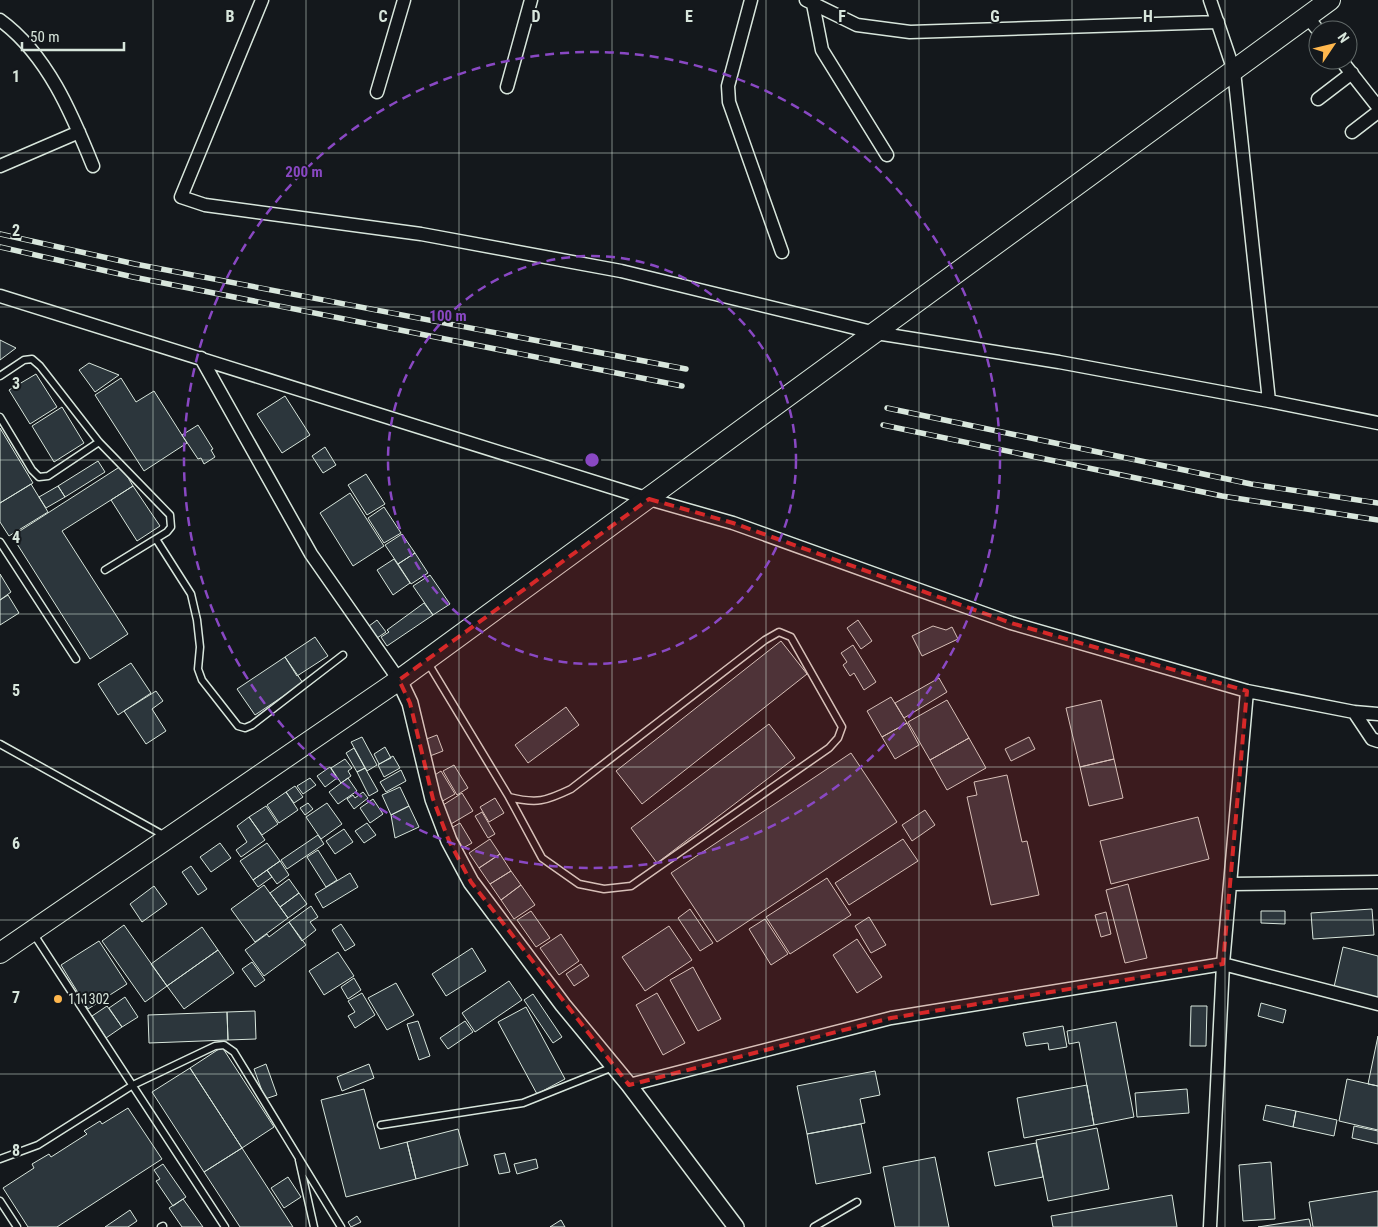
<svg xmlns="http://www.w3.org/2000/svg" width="1378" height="1227" font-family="'Roboto Condensed',sans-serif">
	<rect width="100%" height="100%" fill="#14181c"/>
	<path fill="#2c363c" stroke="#d8e6dc" d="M0 340 16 348 0 360Z
		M89 363 119 375 95 392 79 370Z
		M36 374 57 407 30 424 9 390Z
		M121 378 136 402 154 391 187 443 144 471 95 395Z
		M285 396 310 435 282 453 257 414Z
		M62 407 84 443 54 462 32 426Z
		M198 425 213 449 211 450 215 457 204 464 201 458 198 459 182 435Z
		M0 428 33 483 0 503Z
		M325 447 336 465 323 473 312 456Z
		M98 461 105 472 65 497 58 486Z
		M121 466 133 486 62 531 128 634 90 659 12 536Z
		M366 474 385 504 367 515 348 485Z
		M31 484 48 512 9 536 0 522V503Z
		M58 486 65 497 46 508 39 497Z
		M133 486 160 526 137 541 111 500Z
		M350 493 384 546 353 566 320 513Z
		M384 507 401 533 384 543 368 518Z
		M402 534 415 553 398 564 385 545Z
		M415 553 428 573 411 584 398 564Z
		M394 559 410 583 393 595 377 570Z
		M0 574 11 592 0 600Z
		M430 575 450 604 433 615 413 586Z
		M8 595 19 613 0 625V600Z
		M424 603 433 615 387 646 381 637 389 632 387 630Z
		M377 620 386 632 377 638 369 626Z
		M858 620 872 641 861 649 847 628Z
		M933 626 946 630 952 627 958 639 922 656 912 636Z
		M315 637 328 656 297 676 285 657Z
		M781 641 807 674 642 804 616 771Z
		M853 645 876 682 864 690 854 673 850 676 843 665 847 662 841 653Z
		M285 657 303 683 255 715 237 689Z
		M131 663 151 693 118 715 98 684Z
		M939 678 947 692 904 718 895 703Z
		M156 691 163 701 152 709 166 731 146 744 124 711Z
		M891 697 907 723 882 737 867 711Z
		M947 700 969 738 930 760 908 722Z
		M1101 700 1114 759 1080 767 1066 708Z
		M566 707 579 725 528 763 515 745Z
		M907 723 919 745 895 759 882 737Z
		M769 724 795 758 657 863 631 828Z
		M437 735 443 751 430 756 424 740Z
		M362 737 377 765 367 771 351 742Z
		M1029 737 1035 749 1011 761 1005 749Z
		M969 738 986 768 947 790 930 760Z
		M385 747 391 758 379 764 374 754Z
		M354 748 365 768 357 772 346 753Z
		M851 753 897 822 717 942 671 873Z
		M393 756 400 768 384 777 378 765Z
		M345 759 352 768 348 771 351 776 341 783 331 768Z
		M1114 759 1123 798 1089 806 1080 767Z
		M454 765 468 788 457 795 443 771Z
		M330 767 337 778 325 787 317 776Z
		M365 768 378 791 369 796 357 772Z
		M401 770 406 781 386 792 380 782Z
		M441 771 455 794 439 803 430 778Z
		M1007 775 1022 842 1027 841 1039 895 991 905 967 797 977 795 974 782Z
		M310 778 316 785 303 794 297 786Z
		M348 778 357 791 338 804 329 792Z
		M295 786 303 797 294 803 286 792Z
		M400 787 409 806 391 815 382 795Z
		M286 792 298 810 279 823 267 805Z
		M363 792 368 798 354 809 347 799 353 795 355 798Z
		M462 793 473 811 451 824 440 807Z
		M495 798 504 813 489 822 480 807Z
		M373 799 383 814 370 823 360 808Z
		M308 803 313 809 305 815 300 808Z
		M327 803 342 824 321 839 306 817Z
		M266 806 278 824 262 835 249 817Z
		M409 806 419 827 395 838 391 815Z
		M925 810 935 825 912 841 902 825Z
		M482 812 495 834 488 838 475 816Z
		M249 817 265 840 241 857 236 850 247 842 237 826Z
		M1198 817 1209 859 1111 884 1100 841Z
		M367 823 376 835 364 843 355 831Z
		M460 823 472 843 463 848 451 828Z
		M344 829 353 842 335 854 326 841Z
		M318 835 324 844 287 869 281 860Z
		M490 839 500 854 479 868 469 853Z
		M903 839 918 861 849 905 835 883Z
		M220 843 231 858 211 872 200 857Z
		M267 843 280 861 253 880 240 861Z
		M318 850 337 880 326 887 307 857Z
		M500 854 511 871 490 884 479 868Z
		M280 861 289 875 277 884 267 870Z
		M191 866 207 889 198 895 182 872Z
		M267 870 272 877 258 887 253 880Z
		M511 871 521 885 501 900 490 884Z
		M350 873 358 887 323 908 315 894Z
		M827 878 851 915 790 954 766 917Z
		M289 879 299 893 280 907 270 893Z
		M1128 884 1147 958 1125 963 1106 890Z
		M264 885 288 918 255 942 231 909Z
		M521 885 535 905 514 919 501 900Z
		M154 886 167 904 142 922 130 904Z
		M299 893 307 904 288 918 280 907Z
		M311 906 318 917 310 922 316 930 302 941 289 922Z
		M690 909 713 943 700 951 678 918Z
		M1372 909 1374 935 1313 939 1311 913Z
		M531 911 550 938 536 947 517 920Z
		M1261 911H1285V924L1261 923Z
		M1106 912 1111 934 1101 937 1095 915Z
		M869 917 886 945 871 953 855 926Z
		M765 919 788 954 771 965 749 929Z
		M289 922 306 945 264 976 245 950 267 934 269 937Z
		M341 924 355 945 345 951 332 930Z
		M124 925 167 986 145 1002 102 941Z
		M669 926 692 960 645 991 622 957Z
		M202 927 218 950 167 986 151 964Z
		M561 934 579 961 559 975 540 948Z
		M857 939 882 977 857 993 833 955Z
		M99 941 127 984 88 1009 61 965Z
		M1343 947 1378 956V998L1334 987Z
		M472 948 486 971 446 996 432 974Z
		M218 950 234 973 184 1009 167 986Z
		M338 952 354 976 324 995 309 971Z
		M252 962 265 980 255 987 242 969Z
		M581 964 589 976 574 986 566 974Z
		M693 967 721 1019 698 1031 670 980Z
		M354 978 361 990 348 999 341 987Z
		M509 981 522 1000 475 1032 462 1013Z
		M396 983 414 1015 387 1030 368 998Z
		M362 993 375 1015 355 1028 348 1016 355 1012 348 1001Z
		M657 993 685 1043 663 1055 636 1005Z
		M533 994 562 1037 553 1043 524 1000Z
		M125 997 138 1017 122 1027 109 1008Z
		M1261 1003 1286 1010 1283 1023 1258 1016Z
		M107 1006 122 1027 106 1038 92 1016Z
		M1191 1006H1207L1206 1046H1190Z
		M526 1007 565 1079 537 1094 498 1022Z
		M255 1011 256 1039 228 1040 227 1012Z
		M227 1012 228 1040 149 1043 148 1015Z
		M418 1021 430 1056 419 1060 407 1024Z
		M465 1021 473 1032 448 1049 440 1038Z
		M1116 1022 1134 1117 1094 1125 1079 1042 1069 1044 1067 1031Z
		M1063 1026 1067 1047 1049 1050 1048 1043 1026 1046 1023 1033Z
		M1378 1036V1086L1368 1084Z
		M222 1047 274 1127 242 1148 190 1068Z
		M266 1064 277 1095 265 1099 254 1069Z
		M369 1064 374 1078 342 1091 337 1077Z
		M190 1068 242 1148 204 1172 152 1092Z
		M875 1071 880 1095 860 1099 865 1123 807 1134 797 1086Z
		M1347 1079 1378 1086V1130L1339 1121Z
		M1087 1085 1094 1125 1024 1138 1017 1098Z
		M364 1089 380 1149 407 1142 416 1179 346 1197 321 1100Z
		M1187 1089 1189 1113 1137 1117 1135 1093Z
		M1266 1105 1296 1111 1293 1127 1263 1120Z
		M128 1108 162 1159 57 1227H28L3 1188 34 1168 32 1164 49 1154 51 1157 87 1134 84 1131 100 1121 102 1124Z
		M1296 1111 1337 1120 1334 1136 1293 1127Z
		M861 1124 871 1173 816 1184 807 1134Z
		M1354 1126 1378 1131V1144L1352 1138Z
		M1097 1128 1109 1189 1048 1201 1036 1140Z
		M458 1129 468 1165 416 1179 407 1142Z
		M1036 1143 1043 1177 995 1186 988 1152Z
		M242 1148 293 1227H240L204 1172Z
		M505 1153 510 1172 499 1174 494 1155Z
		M935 1157 949 1227H895L883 1167Z
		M536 1159 538 1168 517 1174 514 1164Z
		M1271 1162 1275 1219 1243 1221 1239 1165Z
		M163 1164 186 1197 173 1206 156 1181 160 1179 154 1170Z
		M288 1177 301 1197 284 1208 271 1188Z
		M1378 1191V1227H1313L1309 1202Z
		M1172 1195 1177 1227H1053L1051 1216Z
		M183 1199 203 1227H182L169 1208Z
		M130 1210 137 1221 128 1227H105Z
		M357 1216 361 1222 351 1227 348 1222Z
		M1309 1219 1311 1227H1258Z
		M561 1220 565 1227H550Z"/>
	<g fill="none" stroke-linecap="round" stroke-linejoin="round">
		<defs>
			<path id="service" d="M0 376 24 360 32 359 40 366 99 442 170 515 171 527 167 532 105 570
				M0 417 32 470 39 477 48 476 99 442
				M156 539 191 594 197 620 200 647 198 669 202 680 238 726 245 728 252 725 343 655
				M0 542 76 659
				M428 663 509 797 542 858 579 884 604 889 631 886 829 748 838 738 842 727 791 637 779 632 765 640 571 789C546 801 537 804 509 797
				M0 744 165 836
				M33 933 225 1227
				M381 1125 523 1103 613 1067
				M0 1159 38 1145 133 1085 215 1046 224 1045 234 1052 341 1227
				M299 1160 314 1227
				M0 1201 17 1227
				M161 1227 163 1226
				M814 1227 857 1202"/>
			<path id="minor" d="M262 0 181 197 205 205 421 234 621 271 876 333 1059 362 1269 401 1378 423
				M751 0 728 86 729 102 782 252
				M806 0 857 25 910 32 1218 22
				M1210 0 1234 71 1269 401
				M813 4 822 50 887 155
				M1307 17 1318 30
				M0 20C47 54 72 114 93 166
				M1341 60 1378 107
				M507 87 531 0
				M377 92 404 0
				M1318 99 1352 73
				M1352 132 1378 112
				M0 166 79 132
				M0 296 649 499 733 523 1011 623 1247 691 1354 712 1378 714
				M201 358 311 554 399 680
				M1354 712 1372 739 1378 741
				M1230 884 1378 882
				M629 1085 891 1018 1223 964 1378 1004
				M1210 1227 1223 964 1247 691"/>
			<path id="tertiary" d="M399 680 410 703 433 799 449 841 471 882 563 1005 629 1085 736 1227"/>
			<path id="trunk" d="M0 953 399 680 1330 0"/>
		</defs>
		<use href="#service" stroke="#d8e6dc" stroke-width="9"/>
		<use href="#minor" stroke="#d8e6dc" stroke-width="15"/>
		<use href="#tertiary" stroke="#d8e6dc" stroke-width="18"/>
		<use href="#trunk" stroke="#d8e6dc" stroke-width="22"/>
		<use href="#service" stroke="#14181c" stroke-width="6"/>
		<use href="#minor" stroke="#14181c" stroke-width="12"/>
		<use href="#tertiary" stroke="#14181c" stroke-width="15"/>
		<use href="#trunk" stroke="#14181c" stroke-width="20"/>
		<defs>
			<path id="rail" d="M0 234 135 264 686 369
				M0 247 133 277 682 386
				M887 408 1251 484 1378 503
				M883 425 1222 496 1378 520"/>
		</defs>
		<use href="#rail" stroke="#d8e6dc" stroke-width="5.5"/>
		<use href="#rail" stroke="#14181c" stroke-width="4" stroke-dasharray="11" stroke-linecap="butt"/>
	</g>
	<path fill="#d62828" fill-opacity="0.2" stroke="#d62828" stroke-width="4" stroke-dasharray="10 6" stroke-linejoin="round" d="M649 499 733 523 1011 623 1247 691 1223 964 891 1018 629 1085 471 882 449 841 433 799 410 703 399 680Z"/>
	<path fill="none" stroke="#d8e6dc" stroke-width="1" stroke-opacity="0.55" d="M153 0V1227M306 0V1227M459 0V1227M612 0V1227M766 0V1227M919 0V1227M1072 0V1227M1225 0V1227M0 153H1378M0 307H1378M0 460H1378M0 614H1378M0 767H1378M0 920H1378M0 1074H1378"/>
	<g fill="none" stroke="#8948c3" stroke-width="2.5" stroke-dasharray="9 6">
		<circle cx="592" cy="460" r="204"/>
		<circle cx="592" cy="460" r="408"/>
	</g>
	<circle fill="#ffb74d" stroke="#14181c" stroke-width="2" cx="58" cy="999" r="5"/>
	<g text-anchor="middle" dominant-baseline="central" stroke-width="4" stroke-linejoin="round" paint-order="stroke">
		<g font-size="14" fill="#d8e6dc" stroke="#14181c" text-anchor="start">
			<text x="68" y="999">111302</text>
		</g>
	</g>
	<g font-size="16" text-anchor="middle" font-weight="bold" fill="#d8e6dc" stroke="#14181c" stroke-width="4" stroke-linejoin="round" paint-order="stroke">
		<text x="230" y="22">B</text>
		<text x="383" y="22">C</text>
		<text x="536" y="22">D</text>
		<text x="689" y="22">E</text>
		<text x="842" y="22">F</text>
		<text x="995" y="22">G</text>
		<text x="1148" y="22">H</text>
		<text x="16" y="82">1</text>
		<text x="16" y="236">2</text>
		<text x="16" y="389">3</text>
		<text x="16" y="543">4</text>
		<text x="16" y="696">5</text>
		<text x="16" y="849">6</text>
		<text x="16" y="1003">7</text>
		<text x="16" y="1156">8</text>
	</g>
	<circle cx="592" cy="460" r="8" fill="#8948c3" stroke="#14181c" stroke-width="2.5"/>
	<g font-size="15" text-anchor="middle" font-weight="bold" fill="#8948c3" stroke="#14181c" stroke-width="4" stroke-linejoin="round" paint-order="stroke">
		<text x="304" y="177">200 m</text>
		<text x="448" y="321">100 m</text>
	</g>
	<g transform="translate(1333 45) rotate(55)"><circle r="24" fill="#14181c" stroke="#626a69"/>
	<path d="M0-4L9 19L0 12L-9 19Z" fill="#ffb74d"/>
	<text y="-8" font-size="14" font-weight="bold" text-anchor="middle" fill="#d8e6dc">N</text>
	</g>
	<path d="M22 42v8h102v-8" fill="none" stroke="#d8e6dc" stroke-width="2.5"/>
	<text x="30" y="42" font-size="15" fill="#d8e6dc" stroke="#14181c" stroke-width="4" paint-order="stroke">50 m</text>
</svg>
